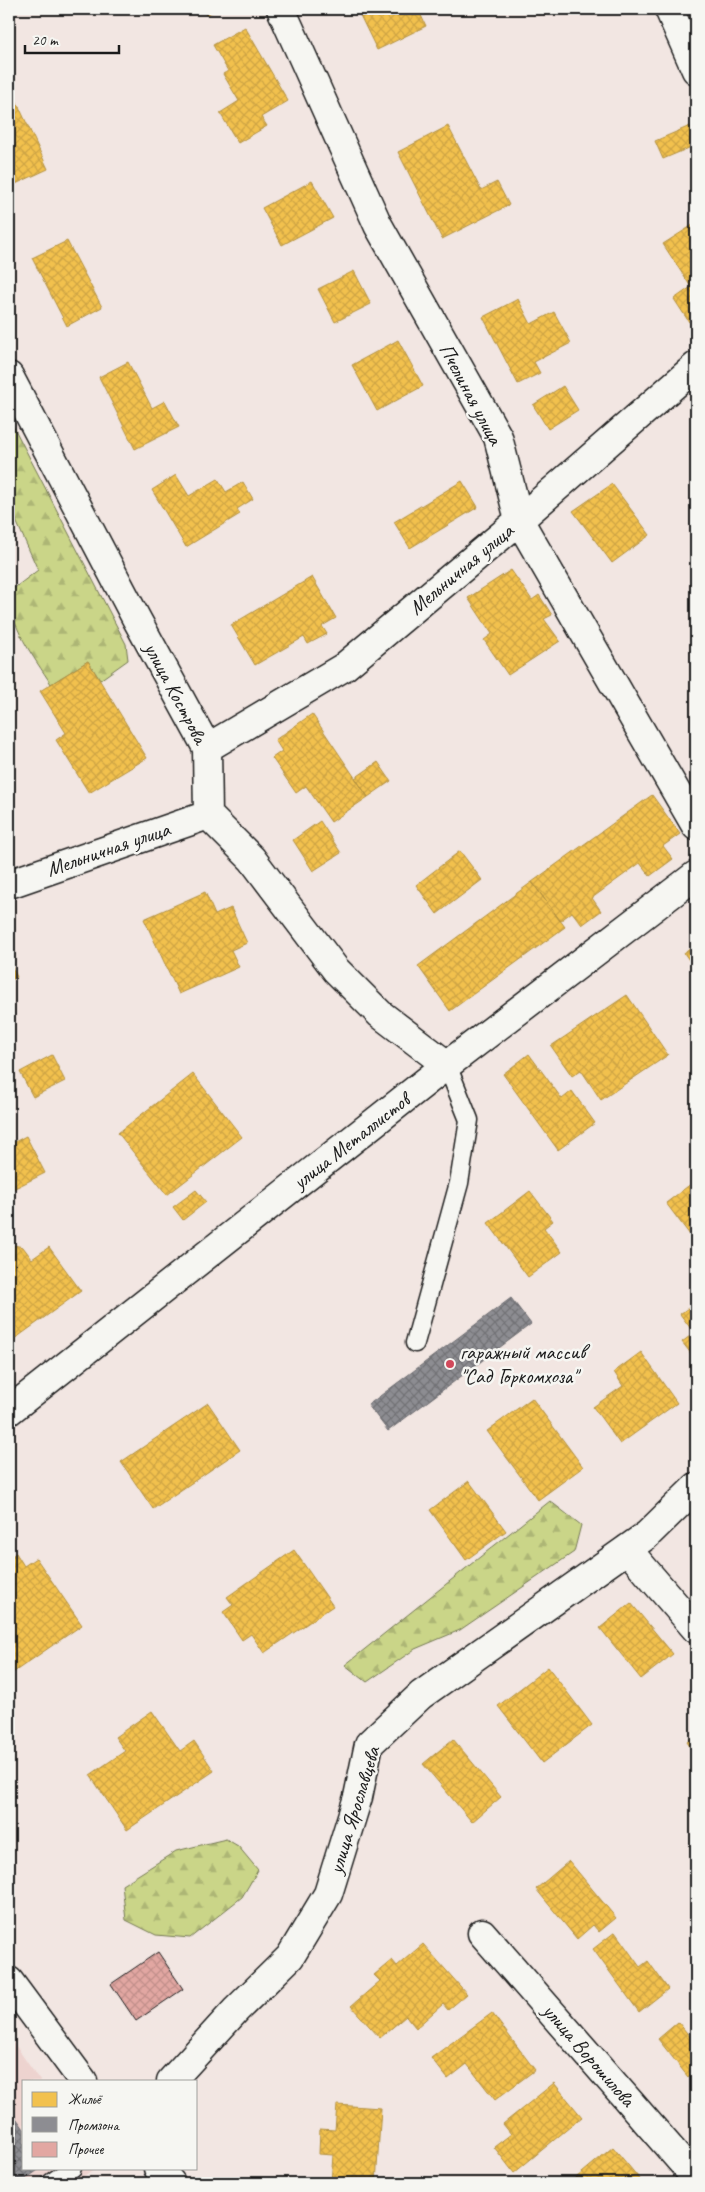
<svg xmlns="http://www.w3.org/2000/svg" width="705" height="2192" font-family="Caveat,sans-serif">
	<defs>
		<pattern id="forest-firs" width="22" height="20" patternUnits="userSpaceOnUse" patternTransform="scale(1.25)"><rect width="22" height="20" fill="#cad588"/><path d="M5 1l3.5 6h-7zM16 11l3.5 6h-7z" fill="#adb675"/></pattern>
		<pattern id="homes-cross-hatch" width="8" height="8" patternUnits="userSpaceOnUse" patternTransform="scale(1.25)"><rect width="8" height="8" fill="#f2c14e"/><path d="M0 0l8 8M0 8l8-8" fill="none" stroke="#cfa544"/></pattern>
		<pattern id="industry-cross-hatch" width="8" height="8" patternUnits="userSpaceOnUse" patternTransform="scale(1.25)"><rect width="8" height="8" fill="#8d8d92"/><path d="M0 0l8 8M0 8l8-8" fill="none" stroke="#727276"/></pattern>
		<pattern id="building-cross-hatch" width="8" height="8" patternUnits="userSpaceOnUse" patternTransform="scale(1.25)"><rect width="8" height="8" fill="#e2a7a2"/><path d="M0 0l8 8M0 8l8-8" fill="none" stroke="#c18f8b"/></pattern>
	</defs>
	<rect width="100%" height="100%" fill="#f2e6e2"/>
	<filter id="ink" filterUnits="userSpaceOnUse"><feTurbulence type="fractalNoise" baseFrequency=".02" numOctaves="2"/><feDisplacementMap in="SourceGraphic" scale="10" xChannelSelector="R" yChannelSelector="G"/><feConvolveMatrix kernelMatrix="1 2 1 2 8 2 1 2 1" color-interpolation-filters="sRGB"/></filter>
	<g filter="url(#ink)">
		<path fill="#edd3cf" d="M9 2036 40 2081H24V2168H95L74 2183H9Z"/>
		<path fill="url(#forest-firs)" stroke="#737852" d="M9 418 126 644 128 660 100 680 88 661 51 684C34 657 9 626 9 592L38 570 9 505Z
			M550 1501 581 1525 574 1552 460 1630 415 1649 367 1682 345 1665Z
			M226 1839 238 1846 258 1870 242 1897 190 1938 156 1935 126 1920 122 1885 176 1851Z"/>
		<path fill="url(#homes-cross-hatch)" stroke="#b2903f" d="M203 9H217L206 15Z
			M357 9H418L426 26 377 50Z
			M535 9H551L538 15Z
			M245 27 288 101 261 117 267 126 238 143 220 113 239 101 223 74 228 71 213 45Z
			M14 96 48 169 9 187V99Z
			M448 126 481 190 497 182 509 205 442 239 398 152Z
			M690 126 696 145 663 159 655 141Z
			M312 181 333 218 282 245 262 208Z
			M696 223V318L689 322 674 299 691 287 663 244Z
			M67 241 102 307 67 326 32 258Z
			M354 271 371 304 335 322 318 289Z
			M518 299 531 324 554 312 571 343 534 362 540 373 518 384 483 317Z
			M398 340 423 386 377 411 352 365Z
			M128 362 152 408 165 401 179 427 135 449 99 377Z
			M563 386 578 410 548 429 533 405Z
			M176 475 189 496 218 479 226 492 243 482 253 499 237 509 240 514 186 547 152 490Z
			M462 481 478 507 410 548 394 522Z
			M612 484 650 535 612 563 573 511Z
			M511 570 532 600 539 595 552 615 544 619 560 641 508 675 484 640 492 634 468 598Z
			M312 577 336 618 322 626 327 634 308 644 304 637 255 665 231 625Z
			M88 661 147 758 89 793 56 740 66 733 40 691Z
			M312 714 368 797 331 822 306 786 296 793 272 758 282 751 275 740Z
			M378 762 391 781 368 797 355 778Z
			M652 795 680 834 663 846 673 859 650 876 640 863 592 898 601 911 582 925 572 912 560 921 532 882Z
			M320 821 341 853 313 871 293 840Z
			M460 851 482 880 437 914 416 885Z
			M532 882 565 927 450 1011 418 966Z
			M205 892 215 915 231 908 247 943 231 950 239 967 179 994 144 919Z
			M696 945V970L684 953Z
			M9 961 17 977 9 981Z
			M627 995 668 1055 601 1100 581 1070 572 1076 551 1046Z
			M529 1054 562 1099 572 1091 595 1123 558 1150 503 1074Z
			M52 1055 65 1081 33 1097 20 1072Z
			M193 1074 242 1137 167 1195 118 1133Z
			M26 1136 45 1173 9 1191V1145Z
			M696 1180V1243L666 1203Z
			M196 1190 206 1202 183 1220 173 1207Z
			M530 1191 553 1221 544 1228 562 1252 528 1277 488 1223Z
			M9 1244 23 1247 32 1259 49 1247 81 1291 9 1343Z
			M696 1302V1360L682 1342 694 1333 680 1314Z
			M641 1352 677 1403 620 1444 593 1407 623 1386 614 1372Z
			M532 1398 583 1467 538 1500 487 1431Z
			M208 1403 240 1450 153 1509 121 1462Z
			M469 1481 506 1531 466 1560 430 1510Z
			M294 1550 333 1606 264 1653 251 1634 242 1640 223 1612 233 1605 227 1597Z
			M16 1553 24 1566 36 1558 82 1625 11 1674 9 1671V1558Z
			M631 1603 673 1654 641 1679 600 1628Z
			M548 1667 592 1725 542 1763 498 1706Z
			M152 1711 180 1751 194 1741 214 1771 127 1830 90 1775 125 1751 115 1737Z
			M696 1735V1755L687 1742Z
			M453 1739 501 1797 472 1822 423 1764Z
			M569 1861 616 1918 599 1932 593 1925 577 1939 536 1889Z
			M615 1932 640 1967 648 1961 668 1989 639 2012 593 1949Z
			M423 1944 467 1994 448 2010 443 2004 416 2028 406 2016 380 2038 351 2006 380 1981 374 1975 392 1960 397 1966Z
			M492 2013 535 2070 495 2100 467 2064 448 2079 431 2058Z
			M678 2022 696 2044V2070L688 2077 658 2039Z
			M554 2083 582 2117 514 2173 494 2147 511 2134 503 2124Z
			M337 2105 381 2108 376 2183H331L333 2155 319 2154 320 2129 335 2130Z
			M613 2147 643 2183H570Z"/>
		<path fill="url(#industry-cross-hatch)" stroke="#6b6b6f" d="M511 1298 531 1324 388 1431 368 1405Z
			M9 2108 24 2129V2168H41L20 2183 9 2170Z"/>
		<path fill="url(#building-cross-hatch)" stroke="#1c1c1c" d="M158 1952 183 1989 136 2021 111 1984Z"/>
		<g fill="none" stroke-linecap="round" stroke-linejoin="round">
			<defs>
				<path id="lane" d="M415 1343 459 1183 469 1120 447 1065
					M51 2183 72 2168"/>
				<path id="street" d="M281 9 378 225 498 437 519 520 696 826
					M669 9 696 70
					M9 376 136 618 207 748 208 815 252 859 336 970 380 1014 447 1065
					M207 748 344 667 502 535 696 366
					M9 884 208 815
					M627 1549 696 1629
					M482 1933 696 2178
					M171 2081 236 2010 290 1957 328 1894 358 1797 369 1744 421 1695 647 1535 696 1487"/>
				<path id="secondary" d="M9 1411 447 1065 696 875
					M9 1981 83 2081
					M158 2168 171 2183"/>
			</defs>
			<use href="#lane" stroke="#1c1c1c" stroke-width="21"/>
			<use href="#street" stroke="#1c1c1c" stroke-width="31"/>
			<use href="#secondary" stroke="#1c1c1c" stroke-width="31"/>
			<use href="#lane" stroke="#f6f6f2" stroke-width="18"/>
			<use href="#street" stroke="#f6f6f2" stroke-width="28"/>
			<use href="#secondary" stroke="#f6f6f2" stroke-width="28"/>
		</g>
	</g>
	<circle fill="#d1495b" stroke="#f6f6f2" stroke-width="2" cx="450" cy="1364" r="5"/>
	<g text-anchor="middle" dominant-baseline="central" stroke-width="5" stroke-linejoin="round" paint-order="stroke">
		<g font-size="21" fill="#1c1c1c" stroke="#f6f6f2">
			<text transform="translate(471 394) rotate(62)">Пчелиная улица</text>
			<text transform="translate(461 569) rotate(-40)">Мельничная улица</text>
			<text transform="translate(176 693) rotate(62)">улица Кострова</text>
			<text transform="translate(108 849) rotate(-19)">Мельничная улица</text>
			<text transform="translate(351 1141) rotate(-38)">улица Металлистов</text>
			<text transform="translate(354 1810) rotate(-73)">улица Ярославцева</text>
			<text transform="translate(589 2055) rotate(49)">улица Ворошилова</text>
		</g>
		<g font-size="21" fill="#1c1c1c" stroke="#f6f6f2" text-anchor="start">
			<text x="460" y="1352">гаражный массив<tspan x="460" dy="24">"Сад Горкомхоза"</tspan></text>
		</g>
	</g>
	<rect width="705" height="2192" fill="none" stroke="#f6f6f2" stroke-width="30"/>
	<rect x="15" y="15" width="675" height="2162" fill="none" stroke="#1c1c1c" stroke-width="2" filter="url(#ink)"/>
	<rect x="22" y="2080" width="175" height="90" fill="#f6f6f2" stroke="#9f9f9c"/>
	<rect x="32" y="2092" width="25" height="15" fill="#f2c14e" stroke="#9f9f9c"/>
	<text x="68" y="2104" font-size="15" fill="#1c1c1c">Жильё</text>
	<rect x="32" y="2117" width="25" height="15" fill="#8d8d92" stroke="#9f9f9c"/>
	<text x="68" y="2130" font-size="15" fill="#1c1c1c">Промзона</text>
	<rect x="32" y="2142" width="25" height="15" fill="#e2a7a2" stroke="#9f9f9c"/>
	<text x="68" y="2154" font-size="15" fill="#1c1c1c">Прочее</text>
	<path d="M25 45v8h94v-8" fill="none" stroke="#1c1c1c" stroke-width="2.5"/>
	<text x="32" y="45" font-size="15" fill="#1c1c1c" stroke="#f6f6f2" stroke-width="4" paint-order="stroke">20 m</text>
</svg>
